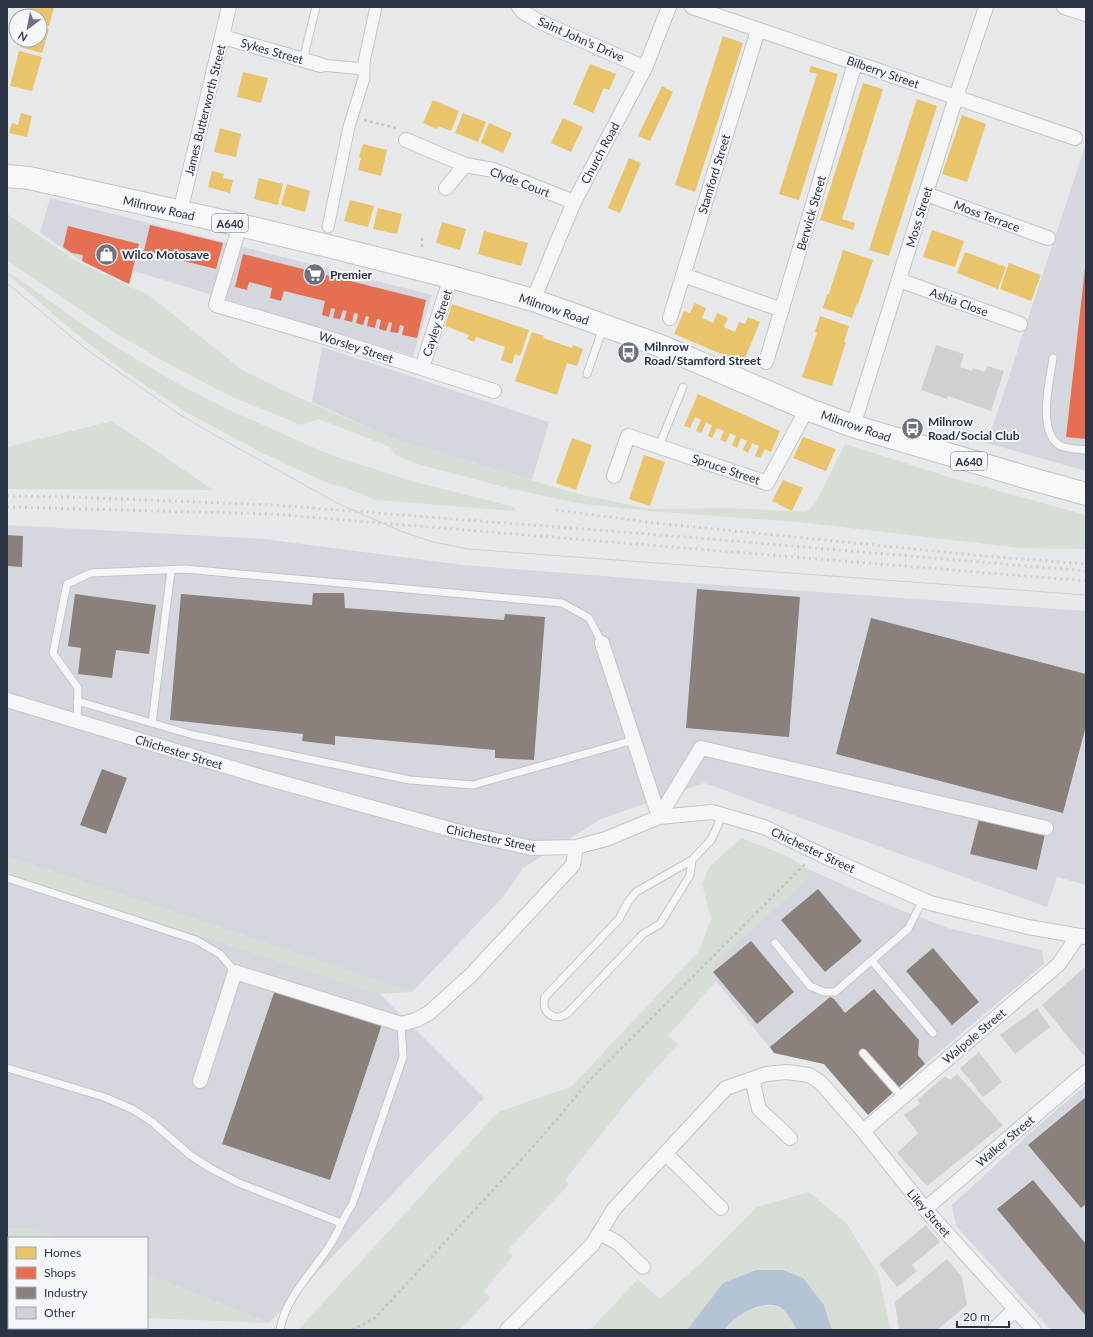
<svg xmlns="http://www.w3.org/2000/svg" width="1093" height="1337" font-family="Lato,sans-serif">
	<rect width="100%" height="100%" fill="#e6e8ea"/>
	<path fill="#d4d7dd" d="M1086 143V471L987 443Z
		M50 198 432 295 413 356 134 271 130 285 81 261 40 233Z
		M322 347 549 422 532 480 394 439 312 402Z
		M7 525 264 539 463 565 691 583 1086 611V885L1057 877 1047 907 704 783 601 819 523 868 502 898 412 992 7 856Z
		M808 869 888 905 948 928 1042 950 1044 964 925 1064 868 1115 824 1064 774 1053 716 981 713 964 803 883Z
		M7 873 380 994 484 1098 269 1323 147 1274V1238H57L33 1228H7Z
		M1086 1085V1330H1051L956 1226 952 1205 1046 1119Z"/>
	<path fill="#d6ded6" d="M7 214 80 263 150 296 242 370 295 396 394 439 578 494 650 509 728 508 806 512 816 502 845 444 952 478 1086 515V549L1021 548 799 522 649 511 577 503 512 489 421 465 395 455 390 447 319 419 301 425 230 396 167 363 115 333 7 261Z
		M7 271 108 342 173 381 229 410 328 454 411 481 514 507 516 511 376 500 342 486 332 485 262 453 186 412 124 371 73 331 7 274Z
		M112 421 213 490 7 489V447Z
		M741 838 785 855 808 869 803 883 713 964 716 981 668 1036 678 1044 629 1099 565 1180 569 1184 508 1250 513 1256 484 1291 490 1298 460 1330H298L498 1112 571 1087 699 951 711 919 702 884 710 866Z
		M7 856 412 992 380 994 7 873Z
		M809 1192 847 1224 878 1274 891 1330H832L824 1305 783 1270H757L723 1283 687 1330H581L592 1328 638 1279 660 1299 704 1260 757 1207Z
		M7 1228H33L57 1238H9V1294L7 1295Z
		M147 1274 269 1323 147 1318Z
		M764 1305C786 1307 787 1313 797 1330H724C735 1316 748 1310 764 1305Z
		M7 1321H9V1328H102L108 1330H7Z"/>
	<path fill="#b4c4d5" d="M756 1270H783L803 1278 824 1305 832 1330H797C792 1322 787 1310 777 1306 759 1300 734 1317 724 1330H687L723 1283Z"/>
	<path fill="#e9c46a" d="M30 7H54L49 26 40 24V16H28Z
		M40 26 49 29 42 53 20 47 22 40H40Z
		M723 36 743 43 695 192 675 185Z
		M19 51 42 57 32 91 10 86Z
		M590 64 616 74 609 90 604 88 593 113 573 104Z
		M811 66 838 74 799 200 779 194 817 74 809 72Z
		M243 72 268 78 261 103 237 97Z
		M863 83 883 89 842 219 855 223 853 230 820 220Z
		M662 86 673 92 650 141 638 136Z
		M917 99 937 106 889 256 869 250Z
		M433 100 459 111 451 131 438 126 437 129 423 123Z
		M21 113 32 116 27 137 9 133 12 123 18 125Z
		M463 113 486 122 478 142 455 133Z
		M962 115 986 124 967 182 942 174Z
		M563 118 583 127 571 152 551 143Z
		M489 123 512 133 503 153 481 143Z
		M220 128 241 134 236 157 214 152Z
		M363 144 387 150 381 176 358 170 361 158 359 157Z
		M629 158 641 163 620 213 608 208Z
		M212 171 224 174 223 178 233 180 230 193 208 187Z
		M259 178 283 184 278 205 254 199Z
		M287 184 310 191 305 212 281 205Z
		M350 200 374 206 368 227 344 221Z
		M378 208 402 214 397 234 373 229Z
		M442 222 466 229 460 250 436 243Z
		M932 230 964 241 955 267 923 257Z
		M484 231 528 243 521 266 478 254Z
		M843 250 873 260 858 304 857 303 852 318 823 308 827 294H829Z
		M965 252 1006 267 998 289 957 273Z
		M1009 263 1041 275 1031 301 1000 289Z
		M695 303 706 308 702 318 713 323 717 313 722 315 728 318 724 327 735 332 739 322 745 324 748 317 760 322 743 363 674 334 684 311 690 313Z
		M452 304 529 330 520 356 515 354 512 364 501 360 505 347 476 337 474 342 467 339 469 335 445 326Z
		M820 316 849 326 844 342H846L832 386 802 377 817 333 815 332Z
		M532 332 544 336 543 338 572 348 573 345 583 349 577 366 567 363 557 395 515 381Z
		M698 394 780 431 771 452 765 449 760 458 755 456 759 446 752 443 748 453 743 450 747 441 741 438 737 448 732 445 736 436 730 433 726 442 720 440 724 431 717 428 712 438 708 436 712 425 706 423 701 433 696 431 701 420 695 417 690 428 684 426Z
		M803 437 836 449 826 471 793 458Z
		M572 438 592 445 576 490 556 483Z
		M644 455 665 462 650 506 629 499Z
		M783 480 803 488 792 511 772 501Z"/>
	<path fill="#e76f51" d="M150 225 223 243 216 269 144 251Z
		M68 226 139 244 129 284 82 261 83 255 72 253 63 247Z
		M243 254 426 300 417 338 402 335 404 326 400 325 398 333 390 332 392 323 389 322 386 331 379 329 381 320 377 319 375 328 367 326 369 317 366 316 363 325 356 323 358 314 354 313 352 322 344 320 347 311 343 310 340 319 333 318 335 309 331 308 329 317 322 315 325 301 284 291 281 301 270 298 272 288 249 282 247 290 235 287Z
		M1085 268H1086V439L1066 437Z"/>
	<path fill="#8a817c" d="M7 535 23 536 22 567 7 566Z
		M697 589 800 597 789 737 686 728Z
		M313 593H344L345 608 504 620 505 614 545 617 534 760 495 758V750L335 736V745L302 741 303 734 170 720 181 594 312 605Z
		M75 594 156 605 149 654 116 650 112 678 78 674 81 648 68 646Z
		M871 618 1086 674V726L1063 813 836 754Z
		M102 769 127 778 106 834 80 825Z
		M979 819 1045 834 1037 870 970 854Z
		M818 889 862 941 825 972 781 920Z
		M751 941 794 992 757 1024 713 972Z
		M933 948 979 1002 952 1025 906 971Z
		M276 987 383 1021 330 1180 222 1144Z
		M874 989 919 1040 918 1055 925 1064 868 1115 824 1064 774 1053 770 1047 830 997 834 999 845 1013Z
		M1086 1097V1204L1081 1208 1028 1145Z
		M1033 1180 1086 1244V1316L997 1209Z"/>
	<path fill="#ced0d3" d="M936 345 964 354 960 367 972 371 973 368 985 372 987 366 1004 371 991 411 948 396 947 399 921 390Z
		M1086 966V1054L1084 1056 1042 1005Z
		M1037 1008 1050 1027 1015 1054 1000 1035Z
		M979 1052 1002 1082 983 1097 960 1068Z
		M957 1074 1003 1125 927 1186 897 1153 918 1133 904 1115 920 1104 917 1100 945 1076 950 1080Z
		M926 1225 940 1242 912 1265 917 1271 897 1287 879 1264Z
		M947 1259 962 1277 967 1305 937 1330H899L895 1302Z"/>
	<g fill="none" stroke-linecap="round" stroke-linejoin="round">
		<defs>
			<path id="service" d="M303 60 316 7
				M1053 358C1050 380 1036 433 1061 446 1068 449 1079 449 1086 450
				M587 374 603 328
				M659 446 683 387
				M77 701 193 735 410 780 473 785 634 740
				M77 721 78 688 53 653 67 584 91 573 185 569 562 603 589 618 602 643
				M152 723 171 570
				M692 860 690 875 660 924 643 934 568 1013C555 1023 540 1012 545 997L619 919 628 902 636 892 692 860 711 840 718 825 721 815
				M7 878 196 940 220 954 235 972
				M775 943 810 986 824 992H835L908 929 923 900
				M872 961 933 1033
				M863 1053 902 1097
				M7 1068 104 1097 132 1109 151 1121 190 1155 210 1168 239 1183 341 1223
				M280 1330C286 1294 316 1270 333 1240 340 1227 343 1218 352 1205L403 1057 401 1024"/>
			<path id="pedestrian" d="M321 65 364 69
				M328 227 349 127 364 78V62L376 7"/>
			<path id="minor" d="M519 7 523 12 538 21 645 68
				M692 7 1075 138
				M1064 7 1086 14
				M223 37 321 65
				M406 140 465 165 446 188
				M465 165 493 170 574 202
				M926 194 1048 238
				M180 212 229 7
				M240 225 216 305 315 334 494 391
				M683 275 782 310
				M899 280 1020 324
				M533 300 574 202 645 68 669 7
				M670 318 758 30
				M766 362 855 63
				M422 368 451 277
				M853 426 956 97 986 7
				M614 476 628 436 767 483 807 409
				M602 643 659 817
				M7 700 262 777 460 832 532 848 576 847 606 839 659 817 712 812 764 827 826 857 930 903 1028 927 1086 937
				M659 817 701 748 1046 828
				M752 1079 759 1109 790 1138
				M200 1081 235 972 401 1024 416 1020 429 1013 471 975 573 865 576 847
				M863 1131 1059 964 1078 936
				M666 1154 721 1208
				M925 1209 1086 1072
				M600 1233 618 1243 643 1267
				M507 1330 592 1245 614 1209 726 1088 766 1074 787 1072 809 1075 820 1082 829 1092 863 1131 925 1209 1034 1330
				M994 1330 1015 1309"/>
			<path id="primary" d="M7 176 29 178 240 225 328 246 451 277 533 300 661 346 807 409 853 426 1032 479 1086 494"/>
		</defs>
		<use href="#service" stroke="#c4c6c8" stroke-width="9"/>
		<use href="#pedestrian" stroke="#c4c6c8" stroke-width="13"/>
		<use href="#minor" stroke="#c4c6c8" stroke-width="16"/>
		<use href="#primary" stroke="#c2c5c8" stroke-width="24"/>
		<path stroke="#c5c6ca" stroke-width="2.5" stroke-dasharray="3 3" stroke-linecap="butt" d="M364 120 396 128
			M422 238V250
			M7 1306 9 1307
			M138 1328 146 1330H256
			M352 1330 375 1318 541 1138 589 1081 805 864"/>
		<use href="#service" stroke="#f5f6f7" stroke-width="7"/>
		<use href="#pedestrian" stroke="#f5f6f7" stroke-width="11"/>
		<use href="#minor" stroke="#f5f6f7" stroke-width="14"/>
		<use href="#primary" stroke="#f8f8f8" stroke-width="22"/>
		<path stroke="#cecfd2" stroke-width="1" d="M7 283 86 349 179 414 218 437 337 503 371 518 403 532 433 542 468 549 1086 595"/>
		<path stroke="#cecfd2" stroke-width="3" stroke-dasharray="2 4" stroke-linecap="butt" d="M7 496 68 497 274 505 698 538 1086 571
			M7 507 272 514 1086 581
			M556 510 655 523 984 556 1086 564"/>
	</g>
	<defs>
		<symbol id="shop-disc" viewBox="-11 -11 22 22"><circle r="9.5" fill="#6c737f" stroke="#f4f6f9"/><path d="M-5-2.5h2.3a2.7 3.5 0 0 1 5.4 0H5L5.5 6h-11ZM-1.5-2.5h3a1.5 2.3 0 0 0-3 0Z" fill="#fff"/></symbol>
		<symbol id="supermarket-disc" viewBox="-11 -11 22 22"><circle r="9.5" fill="#6c737f" stroke="#f4f6f9"/><path d="M-6-5.5h2.5l.6 2H6L4.5 2H-2.5L-4.4-4H-6ZM-1.5 3.2a1.3 1.3 0 1 0 .1 0ZM3 3.2a1.3 1.3 0 1 0 .1 0Z" fill="#fff"/></symbol>
		<symbol id="bus-disc" viewBox="-11 -11 22 22"><circle r="9.5" fill="#6c737f" stroke="#f4f6f9"/><path d="M-5-6H5V4H4V6H2V4H-2V6H-4V4H-5ZM-3.5-4V0h7V-4ZM-3.5 1.2v1.5H-2V1.2ZM2 1.2v1.5H3.5V1.2Z" fill="#fff"/></symbol>
	</defs>
	<g fill-rule="evenodd">
		<use href="#shop-disc" x="94" y="242" width="25" height="25"/>
		<use href="#supermarket-disc" x="302" y="262" width="25" height="25"/>
		<use href="#bus-disc" x="616" y="340" width="25" height="25"/>
		<use href="#bus-disc" x="900" y="416" width="25" height="25"/>
	</g>
	<g text-anchor="middle" dominant-baseline="central" stroke-width="4" stroke-linejoin="round" paint-order="stroke">
		<g fill="#f4f6f9" stroke="#676e7b" stroke-width="1">
			<rect x="212" y="214" width="36" height="18" rx="3"/>
			<rect x="951" y="452" width="36" height="18" rx="3"/>
		</g>
		<g font-size="11" font-weight="bold" fill="#2b3445">
			<text x="230" y="223">A640</text>
			<text x="969" y="461">A640</text>
		</g>
		<g font-size="12" fill="#2b3445" stroke="#f4f6f9">
			<text transform="translate(581 39) rotate(24)">Saint John's Drive</text>
			<text transform="translate(272 51) rotate(16)">Sykes Street</text>
			<text transform="translate(883 72) rotate(19)">Bilberry Street</text>
			<text transform="translate(205 110) rotate(-76)">James Butterworth Street</text>
			<text transform="translate(600 153) rotate(-62)">Church Road</text>
			<text transform="translate(714 174) rotate(-73)">Stamford Street</text>
			<text transform="translate(520 182) rotate(21)">Clyde Court</text>
			<text transform="translate(159 208) rotate(13)">Milnrow Road</text>
			<text transform="translate(811 213) rotate(-74)">Berwick Street</text>
			<text transform="translate(987 216) rotate(20)">Moss Terrace</text>
			<text transform="translate(919 217) rotate(-73)">Moss Street</text>
			<text transform="translate(959 302) rotate(20)">Ashia Close</text>
			<text transform="translate(554 309) rotate(19)">Milnrow Road</text>
			<text transform="translate(437 323) rotate(-72)">Cayley Street</text>
			<text transform="translate(356 347) rotate(18)">Worsley Street</text>
			<text transform="translate(856 426) rotate(19)">Milnrow Road</text>
			<text transform="translate(726 469) rotate(19)">Spruce Street</text>
			<text transform="translate(179 752) rotate(17)">Chichester Street</text>
			<text transform="translate(491 838) rotate(12)">Chichester Street</text>
			<text transform="translate(813 850) rotate(25)">Chichester Street</text>
			<text transform="translate(974 1036) rotate(-40)">Walpole Street</text>
			<text transform="translate(1005 1141) rotate(-40)">Walker Street</text>
			<text transform="translate(929 1213) rotate(49)">Liley Street</text>
		</g>
		<g font-size="12" font-weight="bold" fill="#2b3445" stroke="#f4f6f9" text-anchor="start">
			<text x="122" y="254">Wilco Motosave</text>
			<text x="330" y="274">Premier</text>
			<text x="644" y="346">Milnrow<tspan x="644" dy="14">Road/Stamford Street</tspan></text>
			<text x="928" y="421">Milnrow<tspan x="928" dy="14">Road/Social Club</tspan></text>
		</g>
	</g>
	<rect width="1093" height="1337" fill="none" stroke="#2b3445" stroke-width="16"/>
	<rect x="8" y="1237" width="140" height="92" fill="#f4f6f9" stroke="#a4a8b1"/>
	<rect x="16" y="1247" width="20" height="12" fill="#e9c46a" stroke="#a4a8b1"/>
	<text x="44" y="1257" font-size="12" fill="#2b3445">Homes</text>
	<rect x="16" y="1267" width="20" height="12" fill="#e76f51" stroke="#a4a8b1"/>
	<text x="44" y="1277" font-size="12" fill="#2b3445">Shops</text>
	<rect x="16" y="1287" width="20" height="12" fill="#8a817c" stroke="#a4a8b1"/>
	<text x="44" y="1297" font-size="12" fill="#2b3445">Industry</text>
	<rect x="16" y="1307" width="20" height="12" fill="#ced0d3" stroke="#a4a8b1"/>
	<text x="44" y="1317" font-size="12" fill="#2b3445">Other</text>
	<g transform="translate(28 28) rotate(212)"><circle r="19" fill="#f4f6f9" stroke="#a4a8b1"/>
	<path d="M0-3L7 15L0 10L-7 15Z" fill="#6c737f"/>
	<text y="-6" font-size="11" font-weight="bold" text-anchor="middle" fill="#2b3445">N</text>
	</g>
	<path d="M957 1321v6h52v-6" fill="none" stroke="#2b3445" stroke-width="2"/>
	<text x="963" y="1321" font-size="12" fill="#2b3445" stroke="#f4f6f9" stroke-width="3" paint-order="stroke">20 m</text>
</svg>
